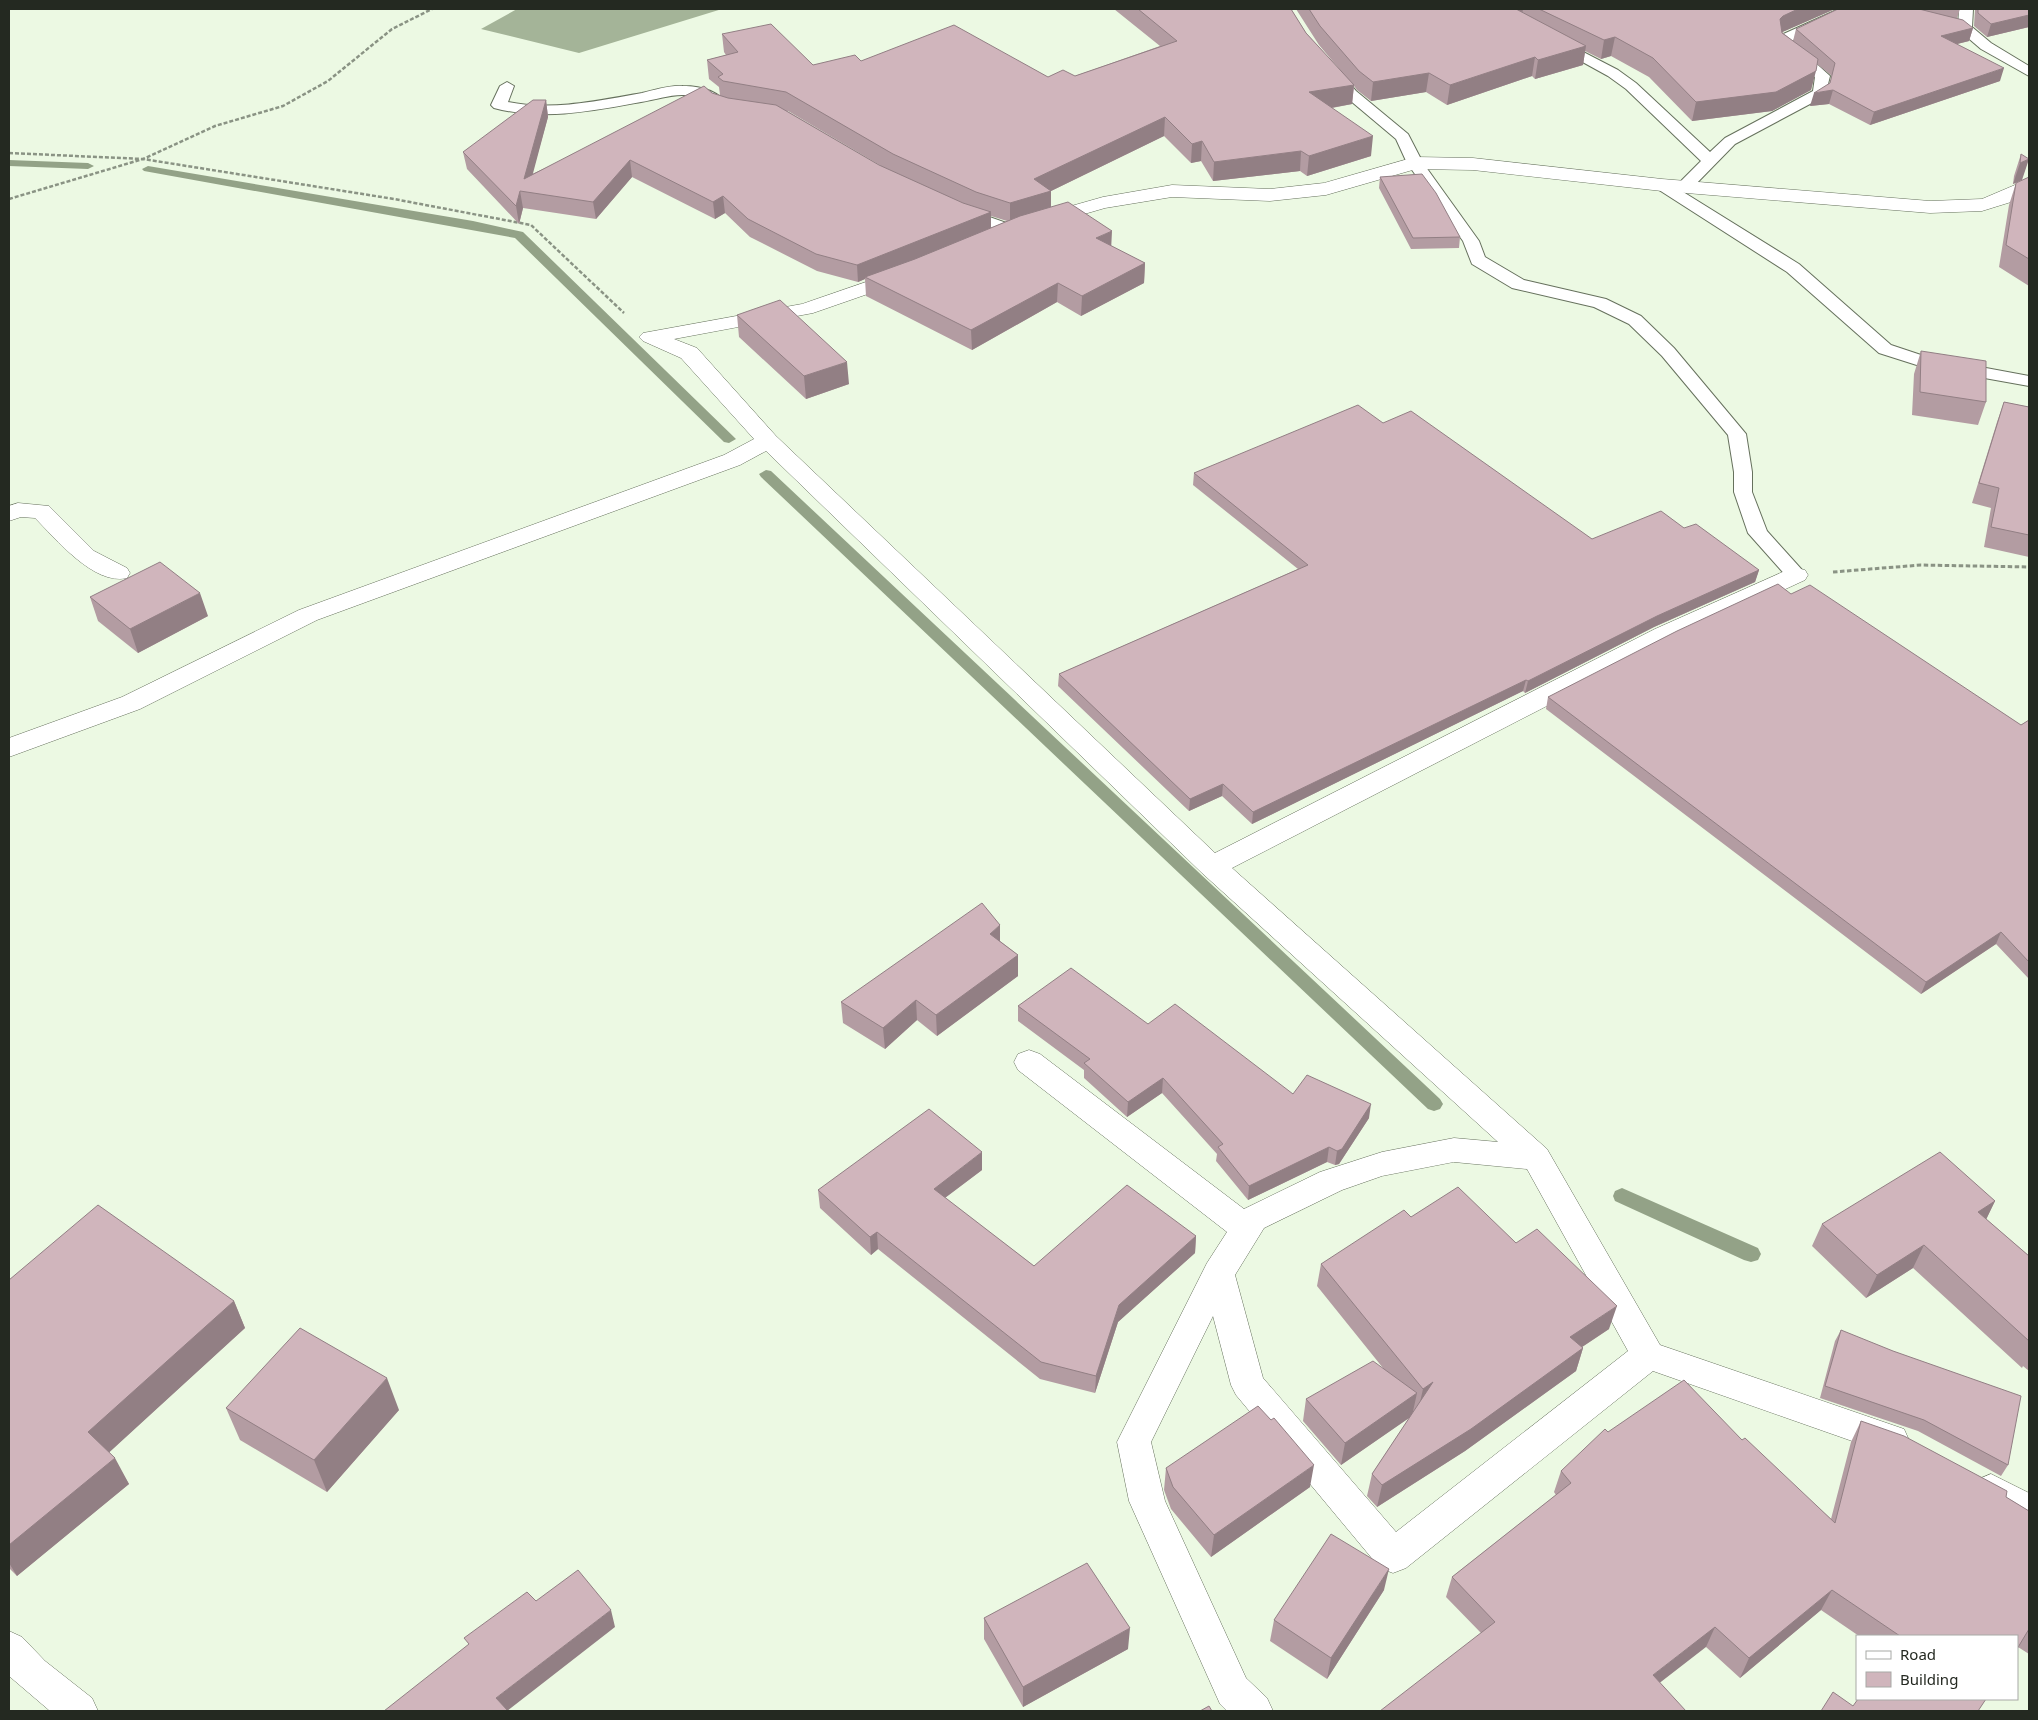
<svg xmlns="http://www.w3.org/2000/svg" width="2038" height="1720" font-family="'Noto Sans',sans-serif">
	<rect width="100%" height="100%" fill="#ecf9e3"/>
	<path fill="#a4b498" d="M517 9H722L579 53 481 29Z"/>
	<g fill="none" stroke-linecap="round" stroke-linejoin="round">
		<path fill="#93a287" fill-rule="evenodd" d="M9 160 88 163 94 166 88 169 9 166Z
			M148 166 473 221 523 232 736 439 729 443 724 442 515 238 144 171 142 169Z
			M766 470 771 471 1440 1099 1443 1104 1440 1109 1434 1111 1428 1109 761 477 759 474Z
			M1622 1188 1758 1248 1761 1254 1758 1260 1751 1262 1744 1260 1615 1201 1613 1196 1615 1191Z"/>
		<defs>
			<path id="lane" d="M1839 9H1859L1857 12 1836 19 1791 41V45L1810 58 1830 76 1825 96 1735 144 1691 189 1680 190 1799 264 1891 345 1927 357 2029 376V386L1923 367 1879 353 1787 272 1656 188 1654 185 1662 180 1679 189 1677 186 1679 183 1701 161 1626 89 1608 76 1550 44 1557 40 1562 41 1618 70 1636 83 1710 152 1725 138 1813 91 1815 77 1779 50 1777 39 1779 36Z
				M1959 9H1973L1972 27 1991 43 2029 66V76L1981 49 1960 31 1958 28Z
				M1332 68 1337 69 1356 91 1408 134 1423 163 1479 241 1485 257 1524 280 1606 299 1641 316 1674 348 1746 434 1752 472V492L1767 531 1803 571 1806 575 1803 579 1796 581 1789 579 1748 533 1734 492V472L1728 435 1662 356 1629 324 1594 307 1512 288 1472 264 1463 241 1407 163 1396 139 1346 97 1325 72Z
				M507 82 514 86 508 102C552 111 597 101 642 93 655 90 670 85 683 86 700 86 718 91 728 105L720 110C705 106 702 94 682 95 669 95 654 100 641 102 592 111 543 121 494 108L491 105 500 86Z
				M961 207 1018 227 1020 230 1012 235 955 215 953 212Z"/>
			<path id="street" d="M1415 157 1473 158 1662 179 1930 201 1982 199 2029 179V193L2011 202 1982 211 1930 213 1662 191 1473 170 1416 169 1326 195 1270 201 1172 197 1105 208 1043 226 1036 224 1033 220 1036 216 1103 197 1172 185 1270 189 1324 183Z
				M901 270 908 272 911 276 908 280 813 313 674 339 697 348 776 436 1215 853 1655 629 1787 570 1796 568 1805 570 1808 575 1805 580 1673 641 1232 868 1547 1149 1660 1345 1904 1429 1909 1440 1904 1451 1892 1455 1653 1371 1406 1568 1393 1573 1380 1568 1236 1395 1231 1385 1213 1316 1151 1442 1165 1501 1246 1678 1267 1698 1273 1711H1227L1220 1704 1129 1501 1117 1442 1207 1263 1227 1232 1018 1070 1014 1062 1018 1054 1029 1050 1040 1054 1244 1209 1320 1172 1382 1152 1454 1138 1498 1142 1202 873 766 451 740 465 317 620 140 709 9 757V738L122 697 299 610 724 455 754 439 681 358 643 341 639 337 643 333 802 304ZM1454 1162 1527 1169 1628 1351 1396 1532 1263 1378 1235 1275 1264 1228 1342 1190 1382 1176Z
				M18 503 49 506 94 551 127 568 130 573 127 578C94 586 55 538 35 518L21 517 9 521V506Z
				M1991 1474 2029 1493V1527L1979 1501 1973 1490 1979 1479Z
				M9 1631 22 1637 45 1661 92 1698 98 1711H50L9 1676Z"/>
		</defs>
		<use href="#lane" stroke="#66715d" stroke-width="2"/>
		<use href="#street" stroke="#66715d" stroke-width="1"/>
		<path stroke="#8a9384" stroke-width="2.5" stroke-dasharray="4 2" stroke-linecap="butt" d="M9 153 143 159 394 199 531 225 624 313
			M9 199 143 159 215 126 283 106 328 81 392 29 432 9"/>
		<path stroke="#8a9384" stroke-width="3" stroke-dasharray="4.5 2.5" stroke-linecap="butt" d="M1833 572 1921 565 2029 567"/>
		<use href="#lane" fill="#fff" fill-rule="evenodd"/>
		<use href="#street" fill="#fff" fill-rule="evenodd"/>
	</g>
	<path fill="#b39ca2" fill-rule="evenodd" d="M1114 9H1291L1306 33 1346 77 1319 45 1296 9H1835L1782 32 1793 41 1796 29 1838 9H1960L1957 18 1973 28 1969 41 1957 44 2000 81 1870 125 1829 104 1810 106 1830 83 1832 76 1817 64 1811 90 1772 111 1692 121 1649 77 1611 56 1601 59 1585 51 1583 65 1535 79 1532 76 1447 105 1426 92 1371 101 1357 90 1354 86 1352 104 1332 108 1371 156 1307 176 1300 171 1213 181 1201 161 1191 163 1164 136 1051 191V207L1111 246 1145 263 1144 283 1081 316 1057 302 972 350 866 296 865 279 858 282 817 271 750 237 725 213 715 219 632 177 596 219 523 208 519 224 467 169 463 152 546 100 548 117 532 174 712 93 720 95 719 87 709 79 707 60 726 55 724 52 722 34 813 65 861 61 1048 77 1075 76 1160 46ZM787 111H788L883 167 879 165ZM991 216 1007 221 991 228Z
		M1975 9H2029V27L1987 37 1974 26Z
		M2021 154 2022 180 2013 184 2014 176Z
		M1380 177 1460 237 1459 248 1411 249 1379 188Z
		M2029 177V286L1999 267 2009 205 2016 183Z
		M737 315 849 384 806 399 739 337Z
		M1921 351 1986 402 1978 425 1912 415 1914 374Z
		M2004 402 2029 407V557L1984 547 1991 508 1972 503 1997 422Z
		M1383 423 1592 539 1684 528 1759 570 1755 582 1654 627 1525 693 1523 691 1252 824 1222 796 1189 811 1058 686 1059 674 1298 569 1193 485 1194 473Z
		M1791 594 2021 725 2029 720V979L1996 944 1921 994 1546 709 1548 697Z
		M90 597 208 616 138 653 98 621Z
		M1000 941 1018 955V976L937 1036 917 1020 885 1049 843 1023 841 1002Z
		M1018 1006 1148 1024 1293 1094 1369 1118 1339 1164 1335 1165 1327 1162 1248 1200 1216 1161 1217 1154 1162 1093 1127 1117 1084 1078V1070L1018 1021Z
		M982 1170 945 1198 1034 1266 1196 1236 1195 1253 1118 1322 1095 1393 1040 1379 878 1249 871 1255 820 1208 818 1190Z
		M1995 1201 1986 1219 2029 1256V1371L2023 1366 2022 1368 1913 1268 1866 1298 1812 1246 1822 1224Z
		M1411 1217 1516 1243 1609 1329 1582 1347 1583 1348 1576 1371 1465 1451 1377 1507 1367 1496 1372 1474 1410 1417 1341 1465 1303 1421 1306 1399 1383 1368 1317 1286 1321 1264Z
		M9 1280 234 1301 245 1328 109 1452 129 1484 17 1576 9 1568Z
		M1841 1330 2008 1465 2001 1476 1918 1431 1820 1398 1835 1341Z
		M226 1408 399 1410 327 1492 240 1440Z
		M1861 1421 2006 1497 2029 1511V1654L2018 1647 2017 1636H1859L1821 1610 1740 1678 1706 1647 1481 1633 1446 1597 1452 1577 1556 1495 1554 1492 1561 1471 1608 1432 1742 1440 1831 1519 1851 1442Z
		M1166 1468 1310 1487 1211 1557 1171 1509 1164 1490Z
		M1384 1590 1327 1679 1270 1641 1274 1620Z
		M984 1618 1128 1649 1023 1707 984 1639Z"/>
	<path fill="#927f84" d="M1515 9H1523L1521 20Z
		M1798 9H1835L1778 34 1780 19 1783 16Z
		M2029 15V27L1987 37 1991 24Z
		M1973 28 1969 41 1937 49 1941 36Z
		M1615 37 1611 56 1601 59 1604 40Z
		M1586 46 1583 65 1535 79 1538 60Z
		M1535 57 1532 76 1447 105 1450 85Z
		M2004 68 2000 81 1870 125 1874 112Z
		M1816 71 1811 90 1772 111 1692 121 1696 102Z
		M1429 73 1426 92 1371 101 1373 82Z
		M1354 85 1352 104 1308 112 1309 92Z
		M1833 90 1829 104 1810 106 1814 93Z
		M546 100 548 117 528 192 524 179Z
		M1165 117 1164 136 1051 191V210L1010 222V203L1034 179Z
		M1373 136 1371 156 1307 176 1309 156Z
		M1202 141 1201 161 1191 163 1192 144Z
		M1301 151 1300 171 1213 181 1214 162Z
		M2029 159 2022 180 2013 184 2020 163Z
		M630 160 632 177 596 219 593 202Z
		M520 191 523 208 519 224 516 206Z
		M723 196 725 213 715 219 713 202Z
		M991 212V230L868 278 865 277V279L858 282 857 265Z
		M1112 231 1111 251 1096 238Z
		M1145 263 1144 283 1081 316 1082 296Z
		M1058 283 1057 302 972 350 971 330Z
		M847 362 849 384 806 399 804 376Z
		M1759 570 1755 582 1654 627 1525 693 1528 681 1657 616Z
		M200 593 208 616 138 653 130 629Z
		M1526 680 1523 691 1252 824 1253 812Z
		M1223 784 1222 796 1189 811 1190 799Z
		M1000 925V946L990 934Z
		M2001 932 1996 944 1921 994 1926 982Z
		M1018 955V976L937 1036 936 1015Z
		M916 1000 917 1020 885 1049 883 1028Z
		M1163 1078 1162 1093 1127 1117 1128 1102Z
		M1371 1104 1369 1118 1339 1164 1335 1165 1337 1151Z
		M1329 1147 1327 1162 1248 1200 1249 1186Z
		M982 1152V1170L934 1206V1189Z
		M1995 1201 1984 1224 1978 1212Z
		M877 1232 878 1249 871 1255 870 1237Z
		M1196 1236 1195 1253 1118 1322 1095 1393 1096 1376 1119 1305Z
		M1924 1245 1913 1268 1866 1298 1877 1275Z
		M234 1301 245 1328 102 1459 88 1432Z
		M1617 1306 1609 1329 1564 1359 1570 1337Z
		M1583 1348 1576 1371 1465 1451 1377 1507 1382 1485Z
		M387 1378 399 1410 327 1492 314 1460Z
		M1433 1382 1418 1411 1423 1389Z
		M1417 1393 1412 1416 1341 1465 1345 1443Z
		M115 1458 129 1484 17 1576 9 1563V1545Z
		M1314 1465 1310 1487 1211 1557 1214 1535Z
		M1389 1569 1384 1590 1327 1679 1331 1658Z
		M1832 1590 1821 1610 1740 1678 1749 1658Z
		M611 1610 615 1627 507 1711 496 1698Z
		M1715 1627 1706 1647 1644 1695 1653 1675Z
		M1130 1628 1128 1649 1023 1707V1687Z"/>
	<path fill="#d0b5bc" stroke="#927f84" d="M1138 9H1291L1306 33 1354 85 1309 92 1373 136 1309 156 1301 151 1214 162 1202 141 1192 144 1165 117 1034 179 1051 191 1010 203 976 192 893 154 786 92 723 81 718 77 723 74 707 60 738 52 722 34 771 24 813 65 855 55 861 61 954 25 1048 77 1063 70 1075 76 1177 41Z
		M1309 9H1516L1586 46 1538 60 1535 57 1450 85 1429 73 1373 82 1359 71 1320 26Z
		M1539 9H1798L1783 16 1780 19 1782 33 1818 59 1816 71 1776 92 1696 102 1653 58 1615 37 1604 40Z
		M1838 9H1919L1963 20 1973 28 1941 36 2004 68 1874 112 1833 90 1814 93 1830 83 1835 63 1796 29Z
		M1978 9H2029V15L1991 24 1978 13Z
		M704 86 712 93 728 98 776 105 879 165 963 203 991 212 857 265 816 254 748 219 723 196 713 202 630 160 593 202 520 191 516 206 463 152 533 100H546L524 179Z
		M2021 154 2029 159 2020 163Z
		M1422 174 1436 193 1460 237 1413 238 1380 177Z
		M2029 177V259L2006 245 2016 183Z
		M1068 202 1112 231 1096 238 1145 263 1082 296 1058 283 971 330 865 277 915 259 1020 216Z
		M780 300 847 362 804 376 737 315Z
		M1921 351 1986 361V402L1920 392Z
		M2004 402 2029 407V535L1991 527 1999 488 1979 483Z
		M1358 405 1383 423 1411 411 1592 539 1661 511 1684 528 1696 524 1759 570 1657 616 1528 681 1526 680 1253 812 1223 784 1190 799 1059 674 1308 565 1194 473Z
		M160 562 200 593 130 629 90 597Z
		M1778 584 1791 594 1810 585 2021 725 2029 720V962L2001 932 1926 982 1548 697 1677 631Z
		M982 903 1000 925 990 934 1018 955 936 1015 916 1000 883 1028 841 1002Z
		M1071 968 1148 1024 1175 1004 1293 1094 1307 1075 1371 1104 1342 1149 1337 1151 1329 1147 1249 1186 1218 1147 1223 1144 1163 1078 1128 1102 1084 1063 1090 1059 1018 1006Z
		M929 1109 982 1152 934 1189 1034 1266 1127 1185 1196 1236 1119 1305 1096 1376 1041 1362 877 1232 870 1237 818 1190Z
		M1940 1152 1995 1201 1978 1212 2029 1256V1341L1924 1245 1877 1275 1822 1224Z
		M1458 1187 1516 1243 1537 1229 1617 1306 1570 1337 1583 1348 1471 1429 1382 1485 1372 1474 1433 1382 1423 1389 1321 1264 1404 1210 1411 1217Z
		M98 1205 234 1301 88 1432 115 1458 9 1545V1280Z
		M300 1328 387 1378 314 1460 226 1408Z
		M1841 1330 1893 1351 2021 1396 2008 1465 1924 1420 1825 1386Z
		M1373 1361 1417 1393 1345 1443 1306 1399Z
		M1684 1380 1742 1440 1745 1438 1835 1523 1861 1421 1904 1436 2007 1491 2006 1497 2029 1511V1629L2017 1649V1636H1900L1832 1590 1749 1658 1715 1627 1653 1675 1686 1711H1380L1495 1622 1452 1577 1571 1483 1561 1471 1605 1429 1608 1432Z
		M1258 1406 1271 1420 1274 1418 1314 1465 1214 1535 1173 1487 1166 1468Z
		M1331 1534 1389 1569 1331 1658 1274 1620Z
		M1087 1563 1130 1628 1023 1687 984 1618Z
		M578 1570 611 1610 496 1698 508 1711H384L469 1644 464 1638 527 1592 536 1601Z
		M1833 1692 1853 1706 1858 1699H1986L1978 1711H1821Z
		M1209 1706 1212 1711H1200Z"/>
	<rect width="2038" height="1720" fill="none" stroke="#242921" stroke-width="20"/>
	<rect x="1856" y="1635" width="162" height="65" fill="#ffffff" stroke="#a7a9a6"/>
	<rect x="1866" y="1651" width="25" height="8" fill="#ffffff" stroke="#a7a9a6"/>
	<text x="1900" y="1660" font-size="15" fill="#242921">Road</text>
	<rect x="1866" y="1672" width="25" height="15" fill="#d0b5bc" stroke="#a7a9a6"/>
	<text x="1900" y="1685" font-size="15" fill="#242921">Building</text>
</svg>
